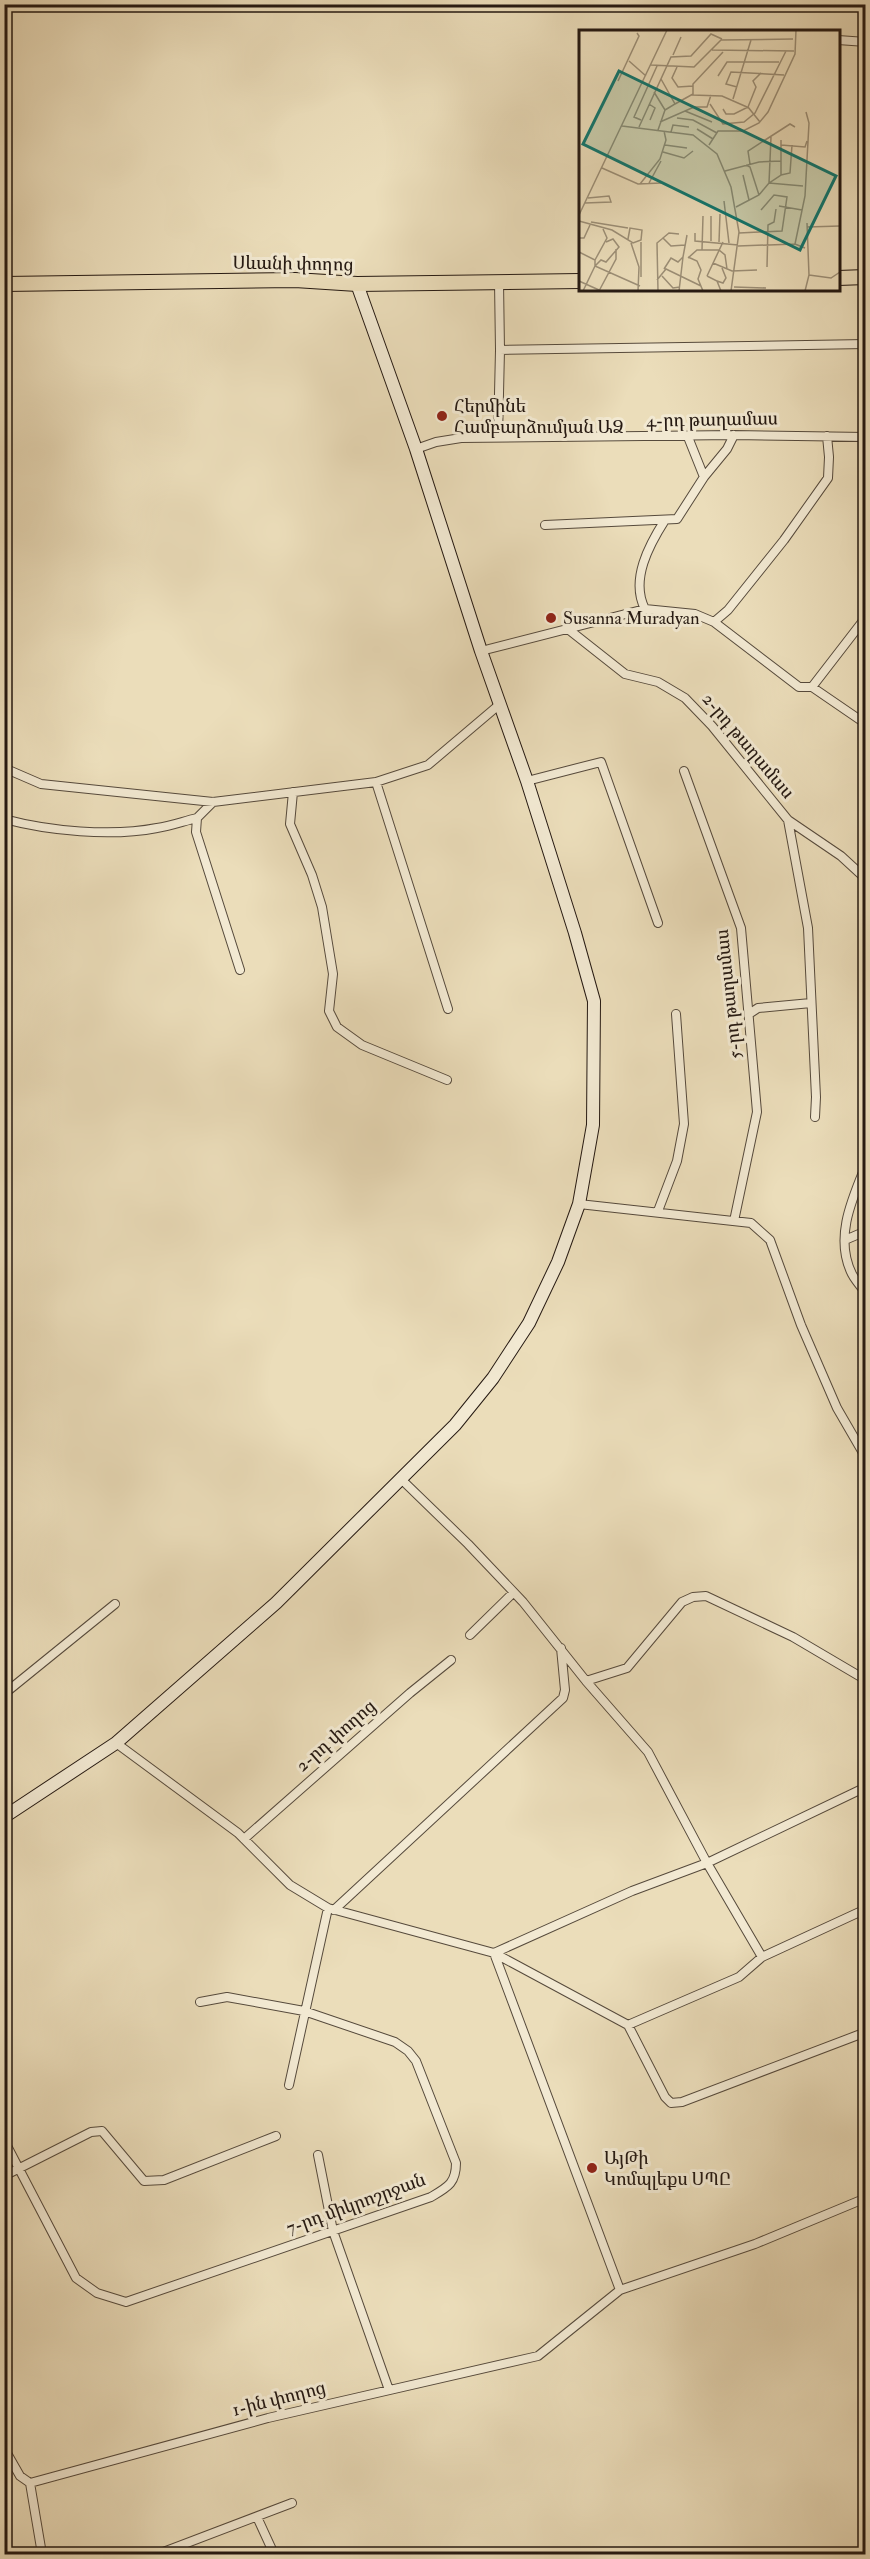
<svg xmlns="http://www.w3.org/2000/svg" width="870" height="2559" font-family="'IM FELL Double Pica','Noto Serif Armenian',serif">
	<rect width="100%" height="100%" fill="#ebddba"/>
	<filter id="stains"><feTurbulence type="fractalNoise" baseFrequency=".00333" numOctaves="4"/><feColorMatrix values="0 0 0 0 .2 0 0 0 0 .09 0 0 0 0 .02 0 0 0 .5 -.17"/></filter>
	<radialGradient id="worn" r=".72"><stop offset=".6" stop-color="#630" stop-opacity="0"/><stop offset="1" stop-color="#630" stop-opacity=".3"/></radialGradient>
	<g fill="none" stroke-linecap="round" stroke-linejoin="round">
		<defs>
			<path id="street" d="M838 40 866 42
				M499 282 500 350
				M498 437 500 350 866 344
				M416 449 436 442 461 438 734 435 866 437
				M704 477 727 449 734 435
				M545 525 677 519 704 477 688 437
				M645 609C630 580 649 545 665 520
				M714 622 728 610 784 540 828 478 829 457 827 436
				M568 629 625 674 658 682 685 698 712 726 788 820 841 856 866 879
				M481 651 645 609 695 614 714 622 799 687H812L866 617
				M812 687 866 724
				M4 768 41 784 213 802 376 782 428 765 500 704
				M684 771 741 928 757 1112 734 1221
				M527 781 601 762 658 923
				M376 782 448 1009
				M293 792 290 824 312 875 322 907 333 974 329 1011 337 1027 362 1045 447 1080
				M213 802 197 818 196 832 240 970
				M4 819C49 831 111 837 157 828 171 826 184 821 197 818
				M788 820 808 928 816 1097 815 1117
				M749 1014 758 1008 811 1003
				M866 1165C852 1199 834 1238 852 1274 855 1280 861 1287 866 1293
				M579 1204 751 1223 770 1240 801 1325 837 1408 866 1458
				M658 1211 677 1161 684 1124 676 1014
				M845 1240 866 1231
				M402 1480 468 1544 523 1602 586 1681 648 1752 707 1863 762 1957
				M470 1635 513 1593
				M586 1681 627 1668 682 1602 693 1597 706 1596 793 1637 866 1680
				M4 1694 115 1604
				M116 1743 238 1833 290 1885 328 1908 494 1953 620 2290
				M866 1787 707 1863 632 1891 494 1953 628 2025 739 1977 762 1957 866 1909
				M244 1839 410 1693 451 1660
				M334 1910 563 1698 565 1690 561 1648
				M628 2025 665 2097 671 2103 682 2102 866 2032
				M289 2085 328 1908
				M4 2140 76 2278 97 2293 126 2302 431 2197C448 2187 456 2183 456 2163L416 2061 408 2051 395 2042 304 2011 227 1997 200 2002
				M318 2155 333 2231 389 2390
				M4 2176 91 2132 102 2131 144 2181 164 2180 276 2136
				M4 2448 20 2476 30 2483 42 2554
				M30 2483 268 2418 538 2356 620 2290 755 2244 866 2198
				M257 2517 274 2554
				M158 2554 292 2503"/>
			<path id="secondary" d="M4 1817 116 1743 276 1603 455 1425 493 1378 529 1323 558 1262 579 1204 593 1125 594 1001 575 933 527 781 481 651 416 449 357 284"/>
			<path id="primary" d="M838 278 866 277
				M4 284 295 280 357 284 580 281"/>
		</defs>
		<use href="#street" stroke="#564a3c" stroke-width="10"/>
		<use href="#secondary" stroke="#251912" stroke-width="14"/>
		<use href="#primary" stroke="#251912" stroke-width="16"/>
		<use href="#street" stroke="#f2e9d2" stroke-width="8"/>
		<use href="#secondary" stroke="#f2e9d2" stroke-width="12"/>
		<use href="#primary" stroke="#ebddba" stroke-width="14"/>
	</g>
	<g fill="#8f2418" stroke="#f2e9d2" stroke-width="2">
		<circle cx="442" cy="416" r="6"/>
		<circle cx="551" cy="618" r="6"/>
		<circle cx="592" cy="2168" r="6"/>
	</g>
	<g text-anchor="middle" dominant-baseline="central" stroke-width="6" stroke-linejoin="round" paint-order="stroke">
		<g font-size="18" fill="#251912" stroke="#f2e9d2">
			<text transform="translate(293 264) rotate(1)">Սևանի փողոց</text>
			<text transform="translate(712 420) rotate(-1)">4-րդ թաղամաս</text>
			<text transform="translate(748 746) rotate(50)">2-րդ թաղամաս</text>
			<text transform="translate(729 994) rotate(-96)">5-րդ թաղամաս</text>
			<text transform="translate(336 1736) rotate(-41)">2-րդ փողոց</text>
			<text transform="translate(356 2204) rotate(-20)">7-րդ միկրոշրջան</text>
			<text transform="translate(279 2399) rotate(-14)">1-ին փողոց</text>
		</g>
		<g font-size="18" fill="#251912" stroke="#f2e9d2" text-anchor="start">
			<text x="454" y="406">Հերմինե<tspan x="454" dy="21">Համբարձումյան ԱՁ</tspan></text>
			<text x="563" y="618">Susanna Muradyan</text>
			<text x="604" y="2158">ԱյԹի<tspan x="604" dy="21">Կոմպլեքս ՍՊԸ</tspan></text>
		</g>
	</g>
	<g transform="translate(579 30)">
		<rect width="261" height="261" fill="#ebddba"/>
		<path fill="none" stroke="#9c8f77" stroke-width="1.5" d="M133 20 215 21M94 25 102 7M50 31 67 46M72 35 115 37 142 10 214 9M98 37 93 48 99 57 114 56M139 46 148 32H200M82 49 96 74 86 80M39 51 60 6 58 3M158 57 147 54 152 42 205 45M75 62 86 80M113 65 143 66 168 77M154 69 172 10M70 74 76 78 71 90M96 74 114 64V54L144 22M131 74 144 94 165 92 176 83 207 21M144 79 147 84H155L169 77M106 81 133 92M98 88 114 90 138 103M62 90 55 87 78 36M81 92 115 77H128L132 65M181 92 169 77 177 57 174 51 182 43M43 96 114 105 138 124 152 157 160 202 152 261M60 97 92 27 112 26 132 4 143 9M118 99 134 109M79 100 86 80M92 102 94 95 110 97M192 107 190 153 202 145V110M86 115 108 118M130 115 139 101H164L180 93 189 82 216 24 217 0M202 115 226 117 228 111M84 122 105 128 114 121M171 134 169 121 211 94 216 97M167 135 171 137 180 165M23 138 59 154 82 153M146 141 180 132 202 131M164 145 170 170M202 145 211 143 213 115M70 153 82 131M61 154 81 129 87 110 85 101M145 171 150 213M6 173 32 172 30 166 9 168M200 176 223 180M157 177 180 165 190 153 224 156M0 185 88 0M0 191 33 200 54 213 62 210 63 200 51 198 49 209M12 192 49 198M228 197 261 196M116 203V211L159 215M160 203 203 201 208 167 195 165 182 180M100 204 90 203 84 208 92 216 106 215M0 208H5L11 195M132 211V186M62 212V247M140 212 141 184M52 213 60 237 59 261M216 214 226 166 230 93 227 82M159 216 216 214 226 218M123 220 124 186M0 222 16 230V236L61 256M109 227 118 231 122 240 119 249 124 261M109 228 118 220H140L146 225 148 239M16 230 28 208 24 199M134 233 153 241 178 240M16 236 22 230 27 232 40 217 34 209 27 212M188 237 189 195 195 192 197 179M85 239 92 228 99 232 104 227 108 205M230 245 252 248 261 242M83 246 94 258 101 257M128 246 144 212M128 246 138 251 142 261M78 250 87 239 122 256M0 251 20 260M138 251 144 253 147 248 143 238M155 257 187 258M4 261 16 236M20 261 37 229V219M79 261 78 213 84 208M100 261 104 227M226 261 230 245 228 193"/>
		<path fill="#0f766e" fill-opacity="0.15" stroke="#0f766e" stroke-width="3" d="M40 41 257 146 221 220 4 114Z"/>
		<rect width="261" height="261" fill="none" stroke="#251912" stroke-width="3"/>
	</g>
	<rect width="870" height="2559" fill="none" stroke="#ebddba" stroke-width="24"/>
	<rect x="6" y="6" width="858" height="2547" fill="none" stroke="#251912" stroke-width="3"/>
	<rect x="12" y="12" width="846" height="2535" fill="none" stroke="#251912" stroke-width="1.5"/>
	<rect width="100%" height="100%" filter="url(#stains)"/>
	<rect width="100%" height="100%" fill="url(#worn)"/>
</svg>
